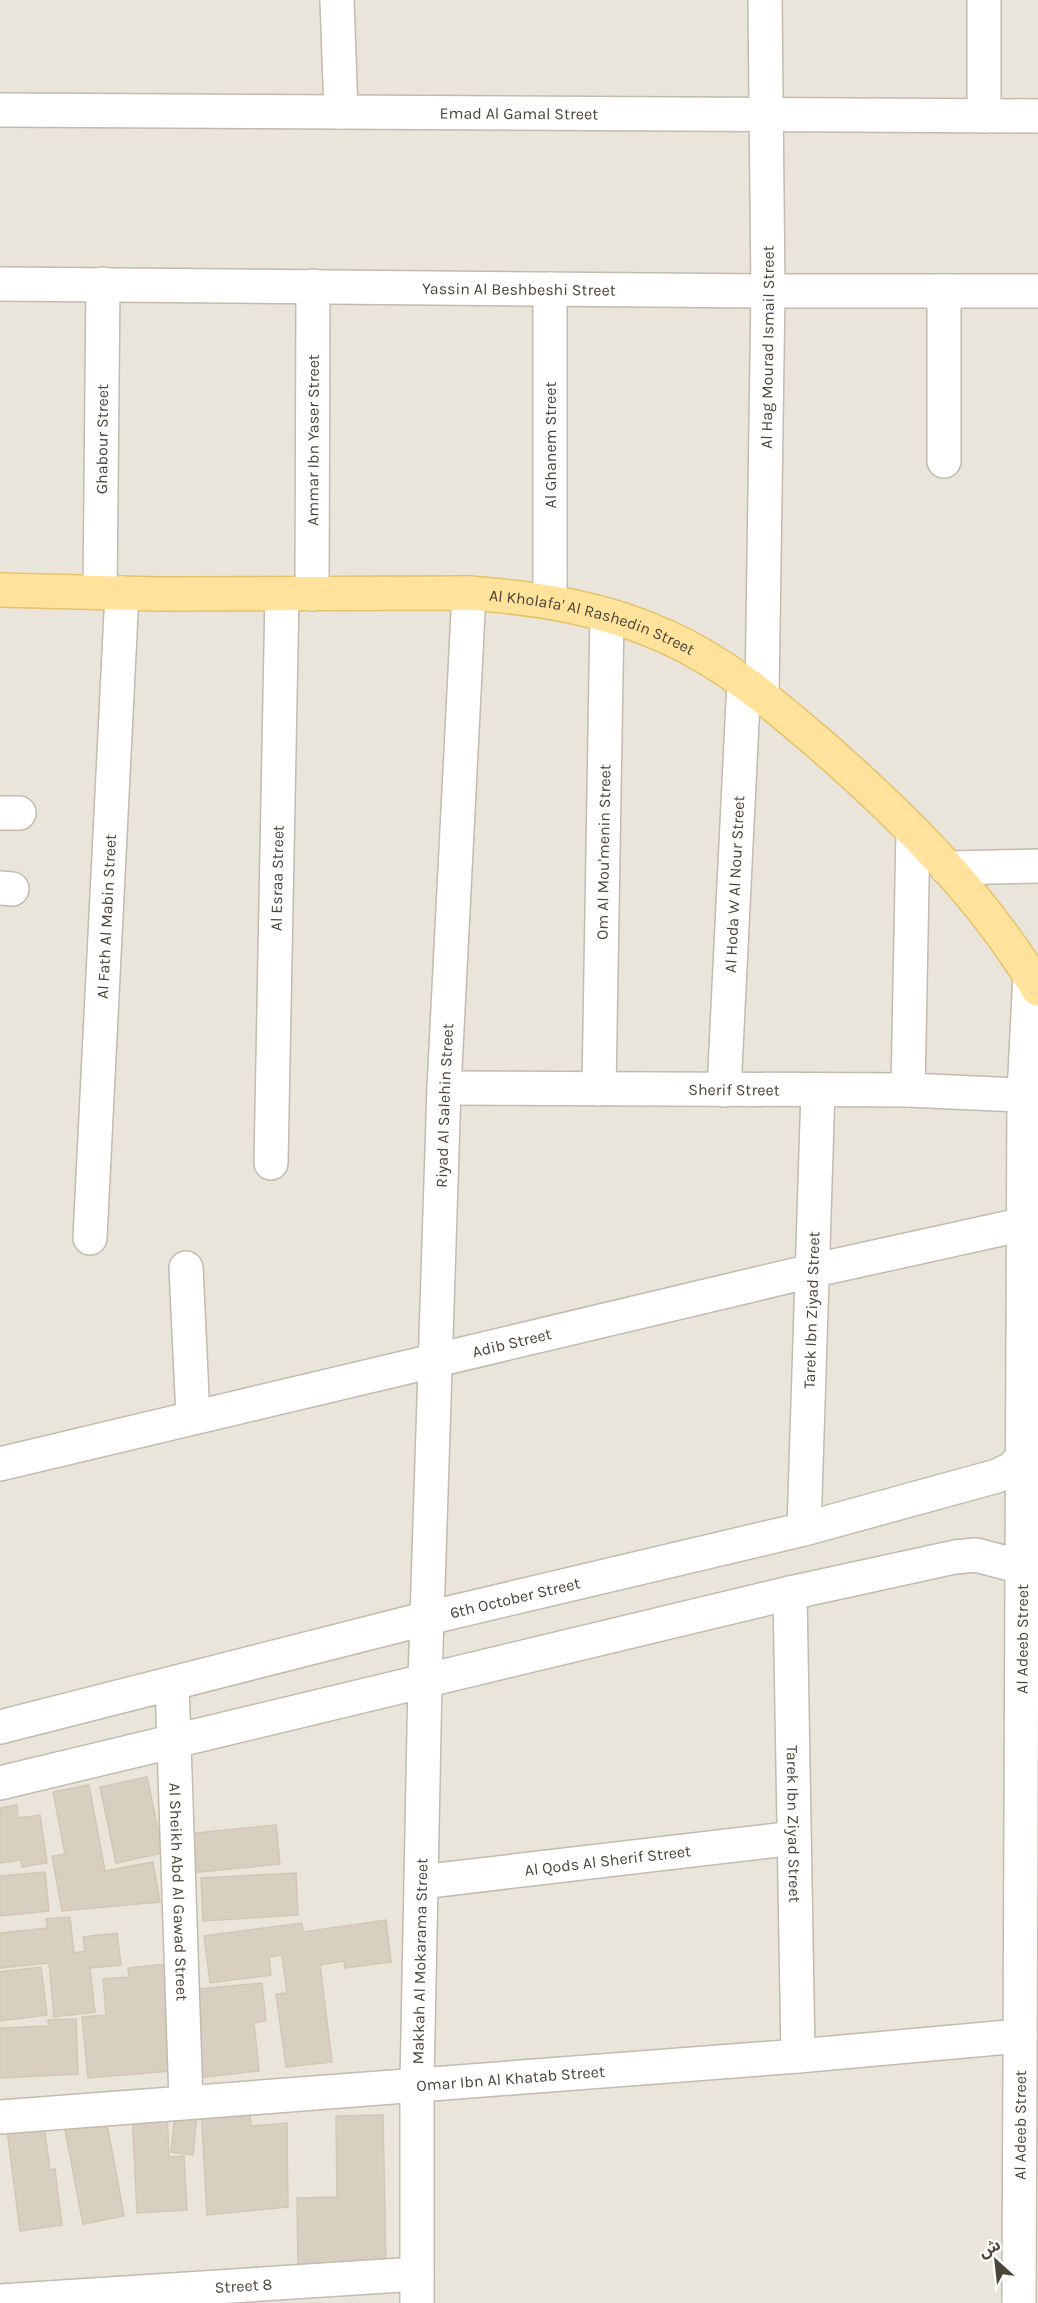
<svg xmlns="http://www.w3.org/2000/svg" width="1038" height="2303" font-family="Karla,'Noto Sans Arabic',sans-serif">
	<rect width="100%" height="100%" fill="#f6f3ec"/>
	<path fill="#eae5da" d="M0 0H1038V2303H0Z"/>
	<path fill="#d8cfc1" stroke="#d3c7b4" stroke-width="1.5" d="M147 1777 163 1853 116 1863 100 1787Z
		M89 1785 105 1871 153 1862 160 1902 62 1911 52 1856 65 1854 53 1792Z
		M17 1805 18 1818 40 1815 47 1863 22 1867 21 1860 0 1863V1808Z
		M276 1825 280 1864 190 1873 186 1834Z
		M45 1872 49 1911 0 1916V1876Z
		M296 1873 298 1915 203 1921 201 1878Z
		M70 1917 74 1953 85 1951 83 1937 117 1933 121 1965 90 1968 95 2012 54 2017 49 1963 0 1968V1933L47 1928 46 1919Z
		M386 1920 391 1962 345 1968 344 1961 320 1965 332 2062 286 2067 276 1994 287 1993 282 1955 269 1957 271 1975 210 1983 204 1936 302 1923 303 1932Z
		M166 1964 169 2012H164L170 2071 88 2078 82 2017 106 2015 103 1979 129 1977 128 1968Z
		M41 1967 47 2015 0 2021V1972Z
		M262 1983 266 2021 254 2023 259 2071 197 2078 188 1990Z
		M76 2019 78 2074 0 2078V2028L48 2026V2020Z
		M249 2104 251 2126 287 2123 288 2207 207 2215 201 2107Z
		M167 2113 169 2157 184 2156 187 2210 137 2213 132 2114Z
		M175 2113 197 2115 193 2155 171 2152Z
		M383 2115 386 2267 298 2269 297 2198 337 2197 336 2116Z
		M106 2118 124 2216 83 2224 64 2125Z
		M44 2125 50 2170 55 2169 62 2225 20 2231 7 2130Z"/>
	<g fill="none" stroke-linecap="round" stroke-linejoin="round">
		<defs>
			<g id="minor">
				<path d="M337 0 341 112"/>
				<path id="s1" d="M0 110 1038 116"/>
				<path d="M984 116V0"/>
				<path id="s2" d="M0 284 768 291H1038"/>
				<path d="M944 291V461"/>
				<path id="s3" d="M100 592 103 284"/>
				<path id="s4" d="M312 594 313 286"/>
				<path d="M550 602V289"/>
				<path id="s5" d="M762 695 768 291 765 0"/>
				<path d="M0 813H19"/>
				<path d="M947 868 1038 866"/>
				<path d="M0 888 12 889"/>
				<path id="s6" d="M444 1088 908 1090 1038 1096"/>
				<path id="s7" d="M599 1089 607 615"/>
				<path id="s8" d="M724 1090 744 681"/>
				<path d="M908 1090 913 831"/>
				<path id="s9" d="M271 1163 282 594"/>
				<path id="s10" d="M90 1238 122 593"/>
				<path d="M186 1268 193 1417"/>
				<path id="s11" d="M0 1464 811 1271 1024 1224"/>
				<path id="s12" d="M804 1529 818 1090"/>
				<path id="s13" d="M790 1593 798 2056"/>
				<path id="s14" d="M172 1684 186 2101"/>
				<path id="s15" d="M0 1727 428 1618 804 1529 997 1476 1013 1468 1023 1456"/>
				<path d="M0 1783 790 1593 955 1557 976 1555 1022 1567"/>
				<path id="s16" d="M421 1882 794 1838"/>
				<path id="s17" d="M0 2117 798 2056 1020 2036"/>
				<path id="s18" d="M0 2301 417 2274"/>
				<path id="s19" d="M417 2303V2083L425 1680 444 1088 469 593"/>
				<path id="s20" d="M1019 2303 1024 1094 1030 975"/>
			</g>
			<g id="major">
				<path id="s21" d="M0 590 158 594 469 593C538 598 604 608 667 637 727 664 773 704 822 746 903 817 983 896 1038 989"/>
			</g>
		</defs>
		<use href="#minor" stroke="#c2bbae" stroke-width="36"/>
		<use href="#major" stroke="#e6c16a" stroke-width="36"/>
		<use href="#minor" stroke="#fff" stroke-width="33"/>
		<use href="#major" stroke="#ffe39c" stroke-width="33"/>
	</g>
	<g text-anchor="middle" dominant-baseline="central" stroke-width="5" stroke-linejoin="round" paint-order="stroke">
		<g font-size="16" fill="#4b4439" stroke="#fff">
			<text stroke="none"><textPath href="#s1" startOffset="519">Emad Al Gamal Street</textPath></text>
			<text stroke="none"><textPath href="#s2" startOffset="519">Yassin Al Beshbeshi Street</textPath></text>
			<text stroke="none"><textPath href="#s5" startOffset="348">Al Hag Mourad Ismail Street</textPath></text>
			<text stroke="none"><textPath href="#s3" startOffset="153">Ghabour Street</textPath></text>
			<text stroke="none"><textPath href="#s4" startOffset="154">Ammar Ibn Yaser Street</textPath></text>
			<text transform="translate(550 445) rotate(-90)">Al Ghanem Street</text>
			<text stroke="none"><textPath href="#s21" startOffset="596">Al Kholafa' Al Rashedin Street</textPath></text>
			<text stroke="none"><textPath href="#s7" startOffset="237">Om Al Mou'menin Street</textPath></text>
			<text stroke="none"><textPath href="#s9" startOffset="285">Al Esraa Street</textPath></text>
			<text stroke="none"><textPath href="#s8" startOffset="206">Al Hoda W Al Nour Street</textPath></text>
			<text stroke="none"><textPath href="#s10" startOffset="322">Al Fath Al Mabin Street</textPath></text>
			<text stroke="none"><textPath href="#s6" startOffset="290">Sherif Street</textPath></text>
			<text stroke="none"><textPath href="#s19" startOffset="1198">Riyad Al Salehin Street</textPath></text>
			<text stroke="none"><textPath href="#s12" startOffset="219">Tarek Ibn Ziyad Street</textPath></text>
			<text stroke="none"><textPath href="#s11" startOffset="526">Adib Street</textPath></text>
			<text stroke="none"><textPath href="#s15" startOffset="531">6th October Street</textPath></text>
			<text stroke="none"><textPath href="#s20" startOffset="664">Al Adeeb Street</textPath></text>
			<text stroke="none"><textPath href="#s13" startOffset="231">Tarek Ibn Ziyad Street</textPath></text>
			<text stroke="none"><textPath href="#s16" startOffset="188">Al Qods Al Sherif Street</textPath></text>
			<text stroke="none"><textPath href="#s14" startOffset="208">Al Sheikh Abd Al Gawad Street</textPath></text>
			<text stroke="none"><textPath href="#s19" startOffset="342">Makkah Al Mokarama Street</textPath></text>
			<text stroke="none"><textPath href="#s17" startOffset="512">Omar Ibn Al Khatab Street</textPath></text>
			<text stroke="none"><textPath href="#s20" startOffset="178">Al Adeeb Street</textPath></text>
			<text stroke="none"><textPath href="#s18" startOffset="244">Street 8</textPath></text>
		</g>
	</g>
	<g transform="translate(996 2261) rotate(333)" stroke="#ffffff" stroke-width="4.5" paint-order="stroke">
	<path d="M0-4.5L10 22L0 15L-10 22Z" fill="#4b4439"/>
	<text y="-9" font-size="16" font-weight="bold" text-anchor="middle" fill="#4b4439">ش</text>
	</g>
</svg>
